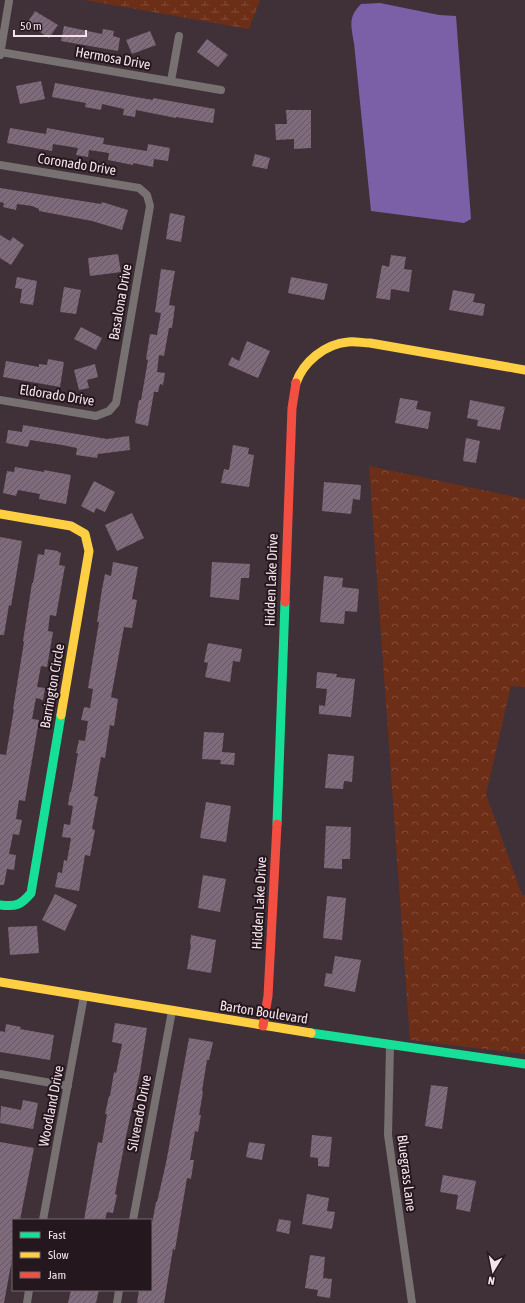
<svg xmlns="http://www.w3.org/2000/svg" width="525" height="1303" font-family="'Asap Condensed',sans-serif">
	<defs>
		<pattern id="forest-crowns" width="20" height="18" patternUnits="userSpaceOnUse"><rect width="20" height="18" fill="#6d2e17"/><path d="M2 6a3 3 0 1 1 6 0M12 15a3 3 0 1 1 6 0" fill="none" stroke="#824c39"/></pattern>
		<pattern id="wetland-marsh" width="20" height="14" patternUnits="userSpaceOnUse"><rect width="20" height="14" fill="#6d2e17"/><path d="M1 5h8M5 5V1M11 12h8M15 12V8" fill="none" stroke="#824c39"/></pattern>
		<pattern id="building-hatch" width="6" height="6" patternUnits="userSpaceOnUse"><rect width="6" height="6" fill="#7f6b7c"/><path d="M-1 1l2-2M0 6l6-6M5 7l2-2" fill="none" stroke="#645861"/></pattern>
	</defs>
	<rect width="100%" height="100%" fill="#403038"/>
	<path fill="url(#forest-crowns)" d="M369 466 525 499V687L511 686 486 794 522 895H525V1054L410 1040Z"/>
	<path fill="url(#wetland-marsh)" d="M85 0H260L249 29Z"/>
	<path fill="#7c60a7" d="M380 3 439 15 456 16 471 219 464 223 371 211 354 43C351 25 348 17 361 4Z"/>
	<path fill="url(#building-hatch)" d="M35 11 58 25 49 38 27 23Z
		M64 26 102 34 103 29 114 31 113 36 120 38 118 51 61 41Z
		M150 31 156 45 132 54 126 40Z
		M207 39 228 55 218 67 197 52Z
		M41 81 45 99 20 104 16 86Z
		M55 83 153 100V98L215 109 213 123 176 117V118L136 110 135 117 123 115 124 109 102 104 101 110 85 107 86 103 52 97Z
		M286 110H311V148L294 149V139L276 140 275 124H287Z
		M10 128 46 134 47 128 69 132 104 138 103 144 147 151 148 144 170 148 168 161 154 159 153 167 133 163V165L108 160 109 153 89 150 88 157 76 155 78 148 53 144 52 151 7 143Z
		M255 154 270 158 267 169 252 166Z
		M0 188 101 204 102 202 128 210 122 230 92 221 39 211V209L32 206 17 204 16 210 3 207 4 203 0 202Z
		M170 213 185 216 181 242 166 239Z
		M0 235 10 241 13 237 24 245 11 265 0 258Z
		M118 254 121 272 90 276 88 258Z
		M391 255 406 257 404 269 412 270 409 292 391 289 390 300 376 298 382 265 389 267Z
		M161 269 175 271 169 305 175 306 172 328H169L164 356 159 355 157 372 165 373 163 385 160 384 158 392H154L148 426 135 423 139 400H141L148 360 146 359 150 334 157 335 161 313 155 312Z
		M17 277 37 281 33 305 20 303 22 289 15 288Z
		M291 277 328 284 324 300 288 293Z
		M64 287 81 290 76 314 60 312Z
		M453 290 475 294 473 302 485 304 483 316 449 310Z
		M81 327 102 338 96 350 74 339Z
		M247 341 270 351 258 378 228 365 232 357 239 361Z
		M48 359 64 362 60 387 3 377 6 361 39 367V364L47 365Z
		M95 364 98 377 87 380 89 388 79 390 74 370Z
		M400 398 418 401 416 409 431 412 428 429 395 423Z
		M470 400 505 407 500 430 477 426 478 420 467 418Z
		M23 425 107 439 129 436 130 450 98 454 97 458 76 455 77 448 62 445 30 440 28 447 6 443 8 430 22 432Z
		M466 438 480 441 476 463 463 461Z
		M233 445 249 448 248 454 254 455 249 487 221 483 224 469 229 470Z
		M15 467 44 472V470L71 475 66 504 39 499 40 494 18 490 16 496 3 493 7 471 14 472Z
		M94 481 115 492 105 512 96 508 94 513 81 506Z
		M324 482 361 485 360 500 353 499 351 514 322 511Z
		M132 513 144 538 117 551 105 525Z
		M0 537 22 541 11 606 9 605 4 635H0Z
		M45 549 58 551V552L61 553 59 565 65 566 56 616 50 615 48 631 53 632 47 667 41 666 37 687 45 688 43 700 36 698 32 719 39 720 25 801 19 800 16 819 22 820 19 835 13 834 9 854 16 855 14 870 7 869 4 885H0V754L6 755 14 709H13L24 642 23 641 32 583H33L38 554 44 555Z
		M113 562 138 567 132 599 137 600 132 628 124 627 111 697 118 699 114 726 110 725 105 758 101 757 94 796 98 797 92 829 95 830 90 856 85 855 79 891 55 887 58 872 62 873 64 860 67 861 71 838 62 837 64 824 70 825 73 806 68 805 70 792H71L78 753H76L79 740 85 741 88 721 81 720 84 707 90 708 93 689 88 688 99 622H97L102 589 105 574 111 576Z
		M212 562 250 564 249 578H241L239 600 210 597Z
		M324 576 343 578 342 587 359 589 357 612 345 611 344 624 320 622Z
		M208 643 242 649 240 662 233 661 230 682 205 677 208 663 204 662Z
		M317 672 337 674 336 677 355 679 351 717 319 714V705L325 706 327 689 316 688Z
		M204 732 224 733 222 752 235 753 234 765 220 764 221 760 202 759Z
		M328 754 354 756 352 782 344 781 343 789 325 788Z
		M206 802 231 806 226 842 200 838Z
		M326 826 351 827 350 859H342V869L324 868Z
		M203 875 226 879 220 912 198 908Z
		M55 894 77 905 65 931 42 920Z
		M327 896 346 898 342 940 323 938Z
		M37 926 39 953 10 955 8 927Z
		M191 935 216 940 211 973 187 969 191 945 190 944Z
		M335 956 361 960 355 992 324 986 326 973 332 974Z
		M115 1023 147 1028 140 1072 125 1141 115 1194 117 1195 113 1213 107 1212 105 1220H84L98 1142 102 1143 107 1114H105L109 1096H110L114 1072 116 1073 122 1044 112 1042Z
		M6 1024 21 1027 20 1029 54 1035 50 1060 0 1052V1031L5 1032Z
		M189 1038 213 1042 209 1060H207L202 1091 203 1092 199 1115H201L198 1132 195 1131 190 1160H194L191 1179 187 1178 175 1250 173 1249 164 1303H137L139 1290H151V1229L156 1202H157L166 1163Z
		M431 1085 448 1087 442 1129 425 1126Z
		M23 1100 38 1103 33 1129 0 1123 1 1106 21 1110Z
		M312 1135 332 1137 329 1167 318 1166V1158L310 1157Z
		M0 1142 34 1148 20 1220H13V1254L4 1303H0Z
		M249 1142 265 1144 262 1160 246 1157Z
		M443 1175 476 1181 470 1212 456 1209 458 1195 440 1192Z
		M307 1194 329 1198 327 1211 335 1212 332 1229 302 1224Z
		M279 1219 291 1221 289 1234 276 1231Z
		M310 1255 325 1257 323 1278 332 1279 330 1298 317 1296 318 1290 305 1288Z
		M71 1290H99L96 1303H68Z"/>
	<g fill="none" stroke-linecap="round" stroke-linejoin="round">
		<path stroke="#777172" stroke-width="8" d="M0 52 221 90
			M0 55 9 1
			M171 81 179 36
			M0 165 139 188 147 195 150 206 116 403 109 411 96 416 0 400
			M390 1046 388 1135 412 1303
			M0 1074 68 1086
			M43 1220 84 996
			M133 1220 172 1011
			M27 1303 29 1290
			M117 1303 119 1290"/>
		<path stroke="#16e098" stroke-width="9" d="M277 824 285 602
			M0 905C16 907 21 905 31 893L61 715
			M311 1033 525 1064"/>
		<path stroke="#ffcf43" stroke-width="9" d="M296 383C303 362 325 344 348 342 355 341 363 343 370 343L525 370
			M0 514 71 526 85 534 89 551 61 715
			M0 982 311 1033"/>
		<path stroke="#f24e42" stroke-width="9" d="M285 602 292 408 296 383
			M263 1026 268 996 277 824"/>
	</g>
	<g text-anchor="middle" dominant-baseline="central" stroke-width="4" stroke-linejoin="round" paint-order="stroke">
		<g font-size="14" fill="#f5e2ea" stroke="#24171d">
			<text transform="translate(113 58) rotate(10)">Hermosa Drive</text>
			<text transform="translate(77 164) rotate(9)">Coronado Drive</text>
			<text transform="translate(120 302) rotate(-80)">Basalona Drive</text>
			<text transform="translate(57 395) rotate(9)">Eldorado Drive</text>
			<text transform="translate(271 580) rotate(-88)">Hidden Lake Drive</text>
			<text transform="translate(52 686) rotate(-80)">Barrington Circle</text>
			<text transform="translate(259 903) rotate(-87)">Hidden Lake Drive</text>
			<text transform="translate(264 1012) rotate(9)">Barton Boulevard</text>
			<text transform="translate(51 1106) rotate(-79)">Woodland Drive</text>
			<text transform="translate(139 1113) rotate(-79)">Silverado Drive</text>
			<text transform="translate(407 1173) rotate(83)">Bluegrass Lane</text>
		</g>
	</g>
	<rect x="12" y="1219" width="140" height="72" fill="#24171d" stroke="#78686f"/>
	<rect x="20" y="1232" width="20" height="6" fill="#16e098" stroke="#78686f"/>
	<text x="48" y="1239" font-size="12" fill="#f5e2ea">Fast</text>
	<rect x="20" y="1252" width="20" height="6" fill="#ffcf43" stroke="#78686f"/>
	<text x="48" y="1259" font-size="12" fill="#f5e2ea">Slow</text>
	<rect x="20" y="1272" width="20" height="6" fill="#f24e42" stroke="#78686f"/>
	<text x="48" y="1279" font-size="12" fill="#f5e2ea">Jam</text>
	<g transform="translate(493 1271) rotate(190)" stroke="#24171d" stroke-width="3" paint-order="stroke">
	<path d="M0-3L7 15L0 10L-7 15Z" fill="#f5e2ea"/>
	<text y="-6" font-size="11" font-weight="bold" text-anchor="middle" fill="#f5e2ea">N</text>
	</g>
	<path d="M14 30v6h72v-6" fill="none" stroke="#f5e2ea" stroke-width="2"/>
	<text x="20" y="30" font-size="12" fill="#f5e2ea" stroke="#24171d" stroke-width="3" paint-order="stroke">50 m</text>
</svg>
